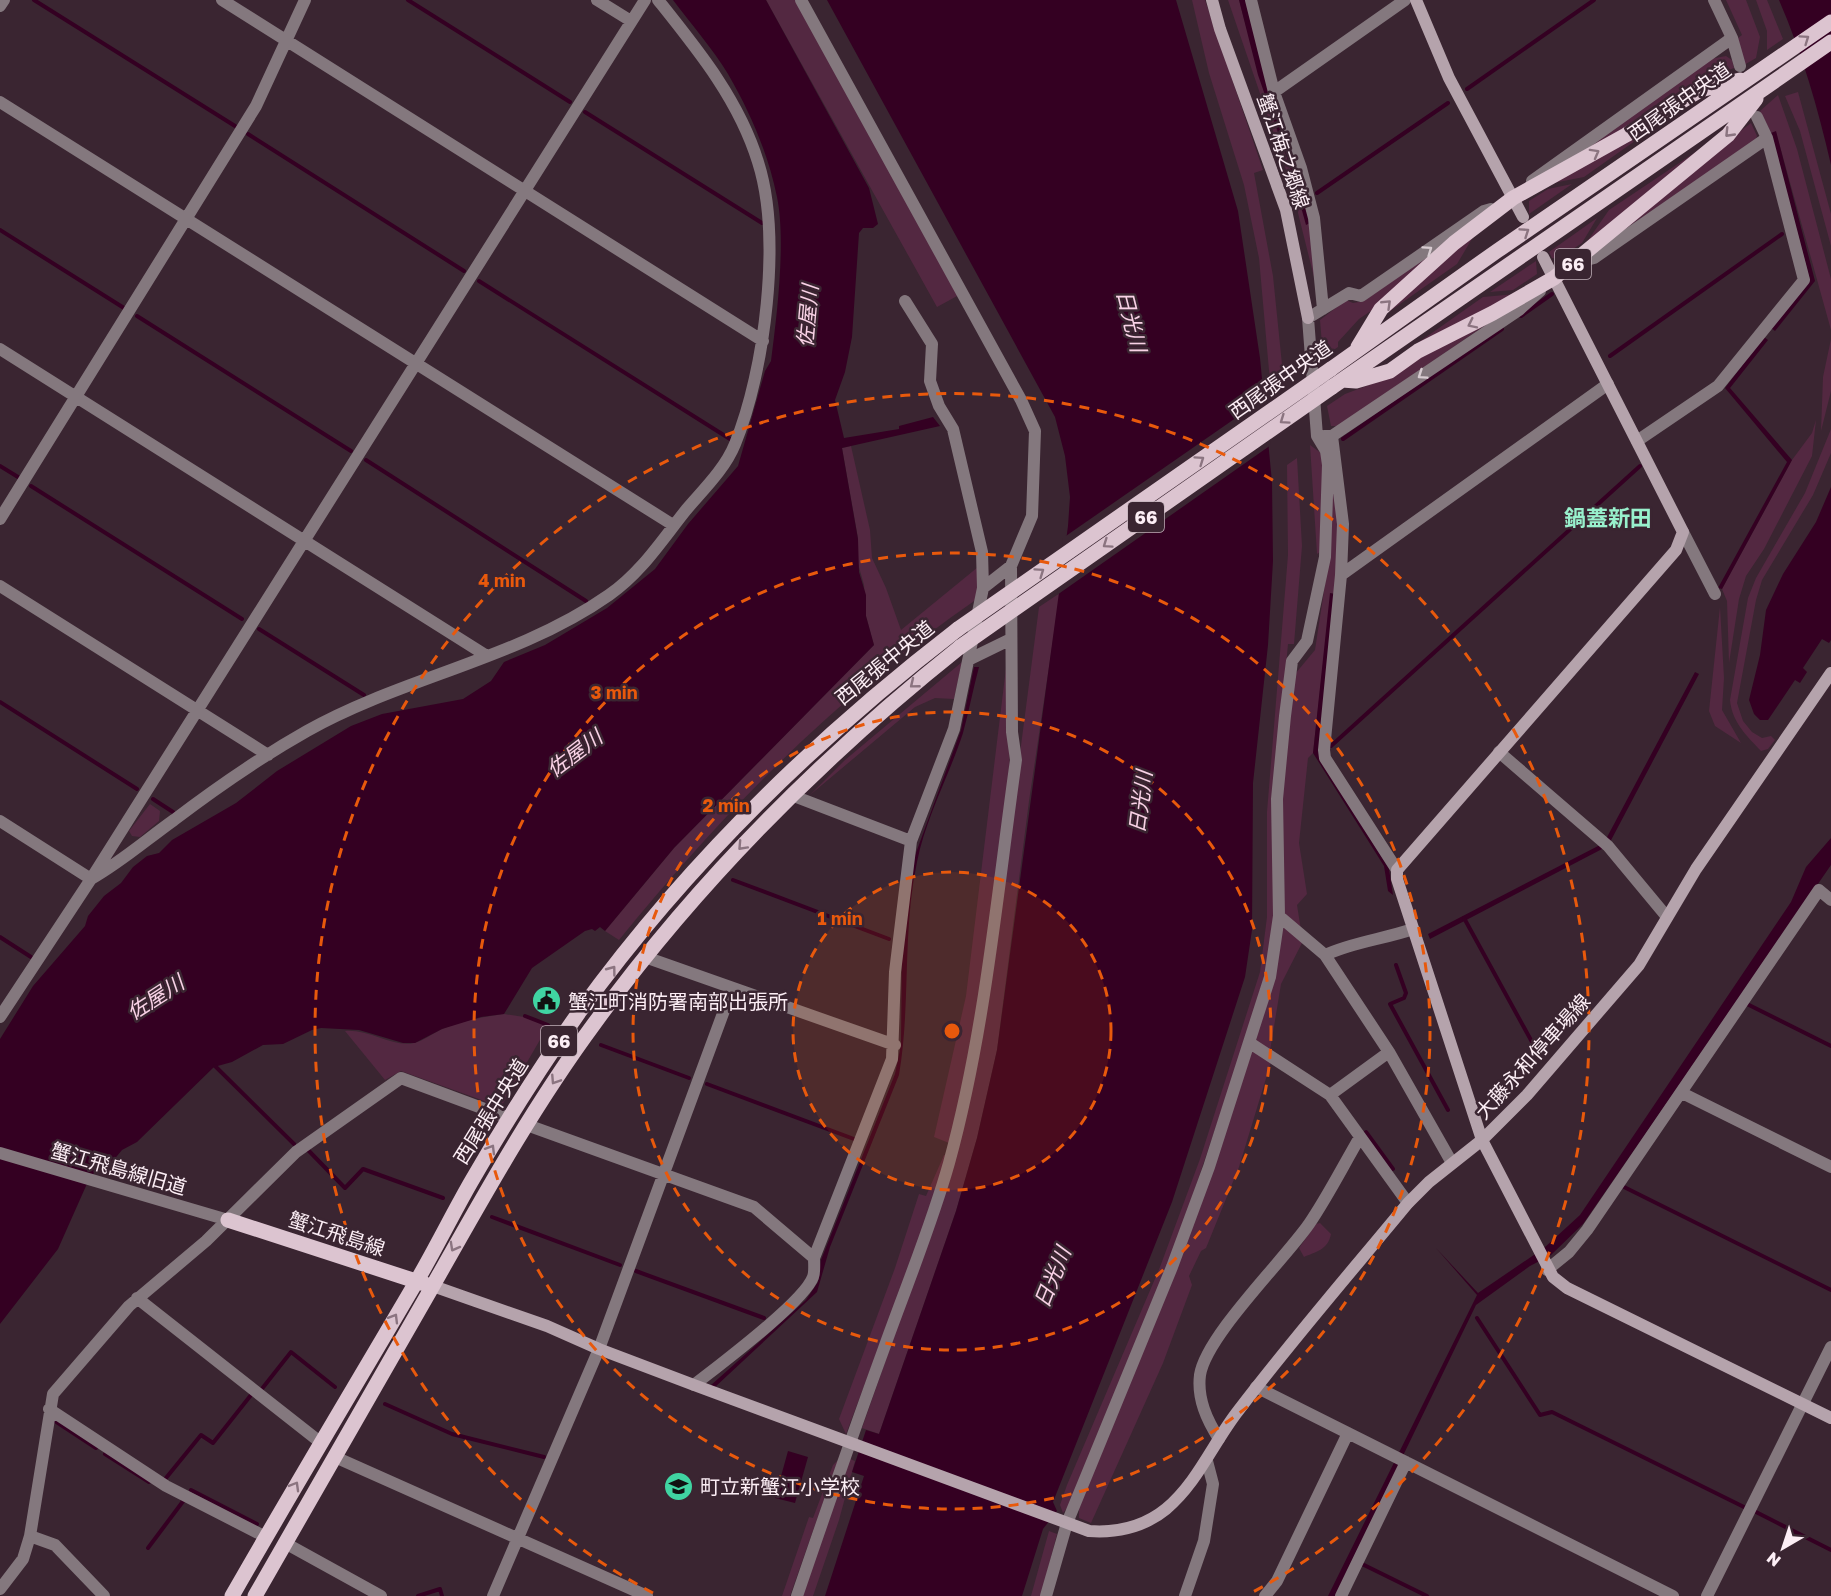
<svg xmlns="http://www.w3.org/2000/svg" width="1831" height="1596" font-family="'Golos Text','Noto Sans JP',sans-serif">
	<rect width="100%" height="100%" fill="#3a2531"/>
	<path fill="#532841" d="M766 0H797L959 295 937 307Z
		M1192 0H1205L1263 170 1254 173 1273 276 1284 384 1271 393 1259 258 1244 185 1209 73Z
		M1228 0H1239L1267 103 1310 223 1315 281 1290 181Z
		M1726 0H1746L1760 37 1756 58 1744 65 1738 38 1742 35Z
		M1756 0H1767L1783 39 1767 50V31Z
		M1726 56 1732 60 1734 68 1708 78 1629 129 1574 158 1710 59Z
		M1798 92 1831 214V246L1800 131 1785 96Z
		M1778 95 1797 149 1831 279V330L1776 132 1771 133 1760 111Z
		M1658 122 1659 124 1584 177 1548 184Z
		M1751 123 1757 136 1755 141 1622 231 1696 165Z
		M1724 133 1584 246 1609 210Z
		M1572 184 1529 214V201L1548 189Z
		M1597 218 1582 243 1558 259 1552 258 1549 252Z
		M1476 232 1457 264 1383 316Z
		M1445 243 1378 306 1359 319 1338 342V347L1323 357 1320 320 1346 300 1353 303 1364 301Z
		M1536 261 1537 274 1513 290 1490 292Z
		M1516 294 1412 347 1483 297Z
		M1503 313 1338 426H1331L1327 406 1345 394 1385 379 1417 355Z
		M1831 339V391L1821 431 1823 377Z
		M1816 420 1812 456 1764 549 1746 576 1739 599 1729 663 1727 601 1722 589 1792 460 1812 433Z
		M1831 429V453L1813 495 1762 580 1756 600 1737 703 1743 721 1752 732 1762 738 1771 736 1775 740 1768 749 1761 751C1746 735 1732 722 1730 700L1748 598 1756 578 1805 493Z
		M1310 445 1321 453 1325 470 1320 552 1317 554Z
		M851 446 870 530 872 558 886 588 901 630 978 567 977 599C840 693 723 812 619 940L605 931 674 848 874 645 866 616 864 585 857 560 858 538 842 448Z
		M1297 458 1302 546 1294 644H1288L1273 805 1275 917 1267 976 1169 1265 1070 1505 1063 1513 1060 1505 1067 1485 1160 1267 1200 1159 1260 972 1267 917V812L1288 555 1287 465Z
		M1331 466 1339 521 1335 594 1331 593 1313 753 1308 758 1299 843 1307 894 1297 905 1301 930 1284 916 1281 796 1295 674 1315 650 1329 558Z
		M1060 593 1029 801 997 1050 977 1138 956 1211 879 1434 862 1428 931 1231 992 969 1039 607Z
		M1720 607 1724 678 1722 710 1741 743 1715 726 1709 711Z
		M962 662 954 699 935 698 915 707 810 795 845 760Z
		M1006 668 1010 770 984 969 961 1096 949 1143 934 1137 966 996Z
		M150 804 160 811 159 821 140 837 132 836 129 831Z
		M1284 926 1303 941 1281 984 1270 1051 1255 1040 1281 927Z
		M504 1014 524 1017 548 1026 501 1107 401 1071 385 1080 345 1031C369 1029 394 1048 414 1043 423 1041 432 1034 440 1030 459 1021 483 1017 504 1014Z
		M1252 1050 1271 1062 1239 1167 1206 1248 1201 1251 1189 1276 1192 1285 1163 1363 1091 1523 1079 1518V1504Z
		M944 1155H948L924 1227 846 1434 839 1419 895 1268 919 1194 926 1196Z
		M1320 1223 1331 1234C1328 1250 1315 1252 1304 1257L1299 1248 1316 1224Z
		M850 1459 855 1461 839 1520 813 1596H802Z
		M838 1460 790 1596H782L809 1517 813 1518 833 1465Z
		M1049 1531 1057 1534 1041 1596H1031Z"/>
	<path fill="#340022" d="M673 0H766L869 188 878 224 873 228H863L859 233 852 337 845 372 835 400 844 438 899 429V426L933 417 940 426 842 448 858 539 859 572 866 595V616L874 645 674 848 605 931 600 927 595 931 592 929 585 931 532 968 504 1014 481 1017 442 1029 415 1043H403L359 1030 321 1028 312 1030 283 1044 263 1045 232 1062 214 1067 137 1142 122 1150 112 1162 99 1168 90 1177 58 1249 0 1324V1039L33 986 85 926 88 916 104 896 121 883 133 867 147 856 159 853 172 840 236 803 277 771 351 726 382 714 463 699 491 681 504 662 545 645 607 608 655 569 688 524 738 466 765 371 771 361C777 315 786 241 777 197 768 153 750 112 728 74 712 48 691 24 673 0Z
		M827 0H1176L1238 211 1260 358 1272 482 1273 561 1268 645 1253 783 1252 930 1245 977 1172 1202 1053 1502 1057 1511 1043 1529 1022 1596H825L864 1476 852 1472 866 1430 879 1434 956 1211 977 1138 997 1050 1068 526 1070 497 1065 456 1055 417Z
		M1239 0H1246L1310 223 1306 225 1288 160 1258 75Z
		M1779 0H1831V165C1818 108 1802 53 1779 0Z
		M1776 131 1815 281 1775 331 1771 328 1810 280 1771 133Z
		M1764 337 1768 340 1730 388 1792 460 1722 589 1718 588 1787 462 1725 388Z
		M1831 487V640L1829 643 1822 639 1803 668 1807 672 1800 683 1795 680 1768 720H1760L1754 714 1749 700 1760 655 1766 610 1783 574 1816 522Z
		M1330 593 1334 594 1320 758 1389 869 1393 895 1388 891 1384 866 1313 753Z
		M974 667H979C973 689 969 711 963 733 949 776 926 817 917 862 902 932 911 1005 899 1075L830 1247 817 1292 714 1388 710 1386 806 1300 818 1282 821 1260 895 1074 901 1045 902 944 913 861 961 730Z
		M1695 672 1699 674 1609 844 1605 841Z
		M1831 838V865L1583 1224 1551 1255 1530 1266 1476 1305 1335 1596H1328L1477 1295 1436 1248 1478 1293 1544 1248 1580 1215 1791 902 1806 867Z
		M1600 845 1604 848 1430 939 1428 934Z
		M788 1451 808 1457 795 1503 775 1498Z"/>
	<path fill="#3a2531" d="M1266 397 1271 445 1057 595 1063 538Z"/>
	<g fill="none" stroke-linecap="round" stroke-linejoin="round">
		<path stroke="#340022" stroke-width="4" d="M34 0 235 126
			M408 0 570 102
			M1467 89 1594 0
			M585 112 762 223
			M248 134 464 271
			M1317 193 1448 103
			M0 230 124 308
			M479 281 730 439
			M137 316 351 451
			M1521 316 1552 294
			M1610 356 1782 234
			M1343 439 1502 329
			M366 460 586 601
			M0 466 18 477
			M31 486 242 619
			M259 629 364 695
			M0 702 137 789
			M1331 746 1640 466
			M153 799 173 812
			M733 880 889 939
			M1464 918 1538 1053
			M0 937 31 957
			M1396 965 1406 993 1404 998 1390 1004 1448 1110
			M1747 1004 1831 1046
			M525 1016 548 1025
			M601 1045 689 1078
			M215 1066 294 1144
			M707 1084 854 1139
			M1366 1132 1393 1169
			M308 1150 345 1188 363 1169 443 1198
			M1624 1187 1831 1290
			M492 1217 620 1265
			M636 1271 764 1318
			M1477 1318 1540 1415 1552 1412 1746 1508
			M261 1390 291 1352 335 1387
			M385 1404 452 1434 544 1457
			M55 1421 96 1448
			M105 1454 149 1482
			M166 1478 201 1435 213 1443 251 1395
			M191 1490 257 1524
			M1756 1512 1831 1550
			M148 1548 184 1500 182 1499
			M1362 1564 1427 1596
			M418 1596 440 1589 442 1596"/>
		<path stroke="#84787e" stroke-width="12" d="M222 0 763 341
			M597 0 631 21
			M801 0 1021 400 1035 431 1032 516 1011 566 983 588
			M1251 0 1274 92 1301 168 1314 218 1323 309
			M0 6 4 0
			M1732 38 1740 66
			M1274 92 1405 0
			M0 102 673 525
			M1532 181 1732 38 1714 0
			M1575 263 1594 258 1767 138
			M0 349 487 656
			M1324 436H1332L1519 310 1540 291
			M1332 436 1343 524 1341 575 1324 750 1325 758 1397 870
			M1637 441 1718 386 1804 280 1767 138 1757 117
			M0 519 256 106 305 0
			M1683 532 1715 594
			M1341 575 1608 384
			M0 586 268 755
			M970 659 1011 639
			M1499 752 1608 846 1667 917
			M791 795 911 841
			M0 821 91 879
			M91 879C121 862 146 840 174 820 216 788 261 757 307 731 403 677 518 659 609 595 641 573 662 540 686 510 703 490 725 469 735 444 765 371 782 237 758 162 739 100 698 50 658 0
			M1279 916 1325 955 1389 1052 1452 1163
			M1325 955C1353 942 1384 939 1413 929
			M645 957 895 1045
			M0 1017 91 879 645 0
			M1250 1043 1330 1095 1408 1203
			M1682 1093 1831 1167
			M1330 1095 1389 1052
			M527 1125 754 1207 814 1258
			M0 1153 228 1220
			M1547 1270 1569 1252 1587 1230 1819 890 1831 900
			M137 1298 320 1442
			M694 1385C718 1366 804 1302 813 1277 815 1272 814 1264 814 1258L892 1059 895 972 911 841 954 729 983 588 982 552 953 429 939 406 930 381 932 344 905 301
			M1256 1387 1673 1596
			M49 1409 166 1486 266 1537
			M1219 1439C1207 1420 1197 1399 1200 1375 1206 1336 1284 1260 1309 1224 1328 1196 1343 1166 1360 1137
			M335 1457 647 1596
			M30 1536 55 1545 104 1596
			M285 1543 381 1596
			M0 1589 23 1559 30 1536 53 1394 129 1306 206 1241 296 1152 401 1078 509 1118
			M493 1596 599 1349 732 989
			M797 1596C825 1514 853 1433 883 1351 905 1289 931 1227 949 1163 985 1032 997 894 1016 760L1012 732 1011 566
			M1046 1596 1067 1523 1172 1267 1209 1167 1270 977 1279 916 1277 799 1285 716 1292 661 1307 641 1325 557 1328 465 1326 451 1317 436 1308 318 1349 293 1361 296 1484 211 1491 209
			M1185 1596 1204 1541 1213 1484 1207 1461
			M1265 1596 1277 1581 1348 1433
			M1341 1596 1406 1462
			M1707 1596 1831 1347"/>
		<path stroke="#b5a3ac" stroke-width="12" d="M1212 0 1220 29 1286 210 1308 318
			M1416 0 1449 78 1523 217
			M1831 673 1696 869 1639 965 1527 1095 1482 1140 1553 1277 1567 1288 1831 1418
			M433 1286 547 1326 599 1349 694 1385 1089 1531C1117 1533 1144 1527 1166 1509 1198 1482 1213 1443 1238 1411 1292 1340 1351 1272 1408 1203L1429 1182 1482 1140 1397 879V870L1676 550 1683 532 1543 257"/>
		<path stroke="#dcc4d0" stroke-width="15" d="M1358 347 1381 309 1454 243 1513 198 1626 135 1700 90 1740 80
			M1331 369 1497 251 1831 22
			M1342 380 1356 381 1390 371 1418 351 1493 313 1554 278 1728 135 1756 99
			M1332 387 1831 42
			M228 1220 425 1284
			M232 1596C292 1491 354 1388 415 1284 435 1250 452 1215 471 1182 505 1123 541 1066 580 1011 686 865 815 739 958 629
			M255 1596C314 1494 373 1392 431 1289 482 1199 532 1108 594 1024 698 881 822 757 960 647"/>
		<path stroke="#dcc4d0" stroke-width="15" d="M958 629 1331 369
			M960 647 1332 387"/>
	</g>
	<defs><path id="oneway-chevron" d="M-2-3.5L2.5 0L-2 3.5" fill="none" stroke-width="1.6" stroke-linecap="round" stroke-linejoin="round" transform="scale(1.5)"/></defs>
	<g stroke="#8b7480">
		<use href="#oneway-chevron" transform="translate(1805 39) rotate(-35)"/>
		<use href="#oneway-chevron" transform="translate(1729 133) rotate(134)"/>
		<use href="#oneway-chevron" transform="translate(1595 153) rotate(-29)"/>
		<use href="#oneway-chevron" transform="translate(1525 232) rotate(-34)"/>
		<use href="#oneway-chevron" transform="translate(1387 304) rotate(-44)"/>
		<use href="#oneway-chevron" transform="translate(1472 324) rotate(154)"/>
		<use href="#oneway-chevron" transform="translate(1284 420) rotate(145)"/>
		<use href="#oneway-chevron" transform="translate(1200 460) rotate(-35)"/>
		<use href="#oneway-chevron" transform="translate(1107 544) rotate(145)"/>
		<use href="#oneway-chevron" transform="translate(1040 572) rotate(-35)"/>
		<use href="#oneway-chevron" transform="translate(914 684) rotate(141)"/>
		<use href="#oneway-chevron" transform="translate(742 846) rotate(133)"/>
		<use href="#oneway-chevron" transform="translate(612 970) rotate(-53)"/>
		<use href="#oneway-chevron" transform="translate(555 1080) rotate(123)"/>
		<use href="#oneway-chevron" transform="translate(491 1149) rotate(-59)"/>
		<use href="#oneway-chevron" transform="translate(454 1247) rotate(119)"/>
		<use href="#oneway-chevron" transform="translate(394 1318) rotate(-59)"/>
		<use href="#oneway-chevron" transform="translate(295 1486) rotate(-60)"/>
	</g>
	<g stroke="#d8cbd1">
		<use href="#oneway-chevron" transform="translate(1428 250) rotate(-35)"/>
		<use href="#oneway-chevron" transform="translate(1422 375) rotate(146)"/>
	</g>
	<circle cx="952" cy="1031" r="159" fill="#e8590c" fill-opacity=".12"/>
	<g fill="none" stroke="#e8590c" stroke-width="3" stroke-dasharray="10 8">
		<circle cx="952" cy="1031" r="159"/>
		<circle cx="952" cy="1031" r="319"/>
		<circle cx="952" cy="1031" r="478"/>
		<path d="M653 1593A637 637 0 1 1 1251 1593"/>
	</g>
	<defs>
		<symbol id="civic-disc" viewBox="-11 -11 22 22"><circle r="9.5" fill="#40d4a2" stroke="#3a2531"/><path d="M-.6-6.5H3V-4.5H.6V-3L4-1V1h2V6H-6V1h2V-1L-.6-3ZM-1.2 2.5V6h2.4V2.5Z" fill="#111"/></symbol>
		<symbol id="school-disc" viewBox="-11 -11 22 22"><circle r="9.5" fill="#40d4a2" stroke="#3a2531"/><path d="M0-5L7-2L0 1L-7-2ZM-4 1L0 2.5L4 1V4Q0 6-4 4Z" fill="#111"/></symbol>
	</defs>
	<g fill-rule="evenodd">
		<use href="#civic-disc" x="530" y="984" width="33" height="33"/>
		<use href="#school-disc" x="662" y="1470" width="33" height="33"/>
	</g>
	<g text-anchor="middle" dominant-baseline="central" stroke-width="5" stroke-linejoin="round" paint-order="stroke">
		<g fill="#3a2531" stroke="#c2b2ba" stroke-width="1.5">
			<rect x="1555" y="249" width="36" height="30" rx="4.5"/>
			<rect x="1128" y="502" width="36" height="30" rx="4.5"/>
			<rect x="541" y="1026" width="36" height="30" rx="4.5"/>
		</g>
		<g font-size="18" font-weight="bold" fill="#fceef5">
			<text x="1573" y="264">66</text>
			<text x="1146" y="517">66</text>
			<text x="559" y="1041">66</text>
		</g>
		<g font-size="20" fill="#fceef5" stroke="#3a2531">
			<text transform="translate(1679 101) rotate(-35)">西尾張中央道</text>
			<text transform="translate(1284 151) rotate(71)">蟹江梅之郷線</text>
			<text transform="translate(1280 379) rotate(-35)">西尾張中央道</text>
			<text transform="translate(884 662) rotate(-39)">西尾張中央道</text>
			<text transform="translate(1532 1056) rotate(-48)">大藤永和停車場線</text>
			<text transform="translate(490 1111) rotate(-58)">西尾張中央道</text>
			<text transform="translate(119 1168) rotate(16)">蟹江飛島線旧道</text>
			<text transform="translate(337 1233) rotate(18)">蟹江飛島線</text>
		</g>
		<g font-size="20" fill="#fceef5" stroke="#3a2531" text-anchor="start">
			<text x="568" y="1001">蟹江町消防署南部出張所</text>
			<text x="700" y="1486">町立新蟹江小学校</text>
		</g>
		<g font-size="21" font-style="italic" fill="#f9d2e6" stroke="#3a2531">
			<text transform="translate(807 316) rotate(-85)">佐屋川</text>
			<text transform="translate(1132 321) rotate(76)">日光川</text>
			<text transform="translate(574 753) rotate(-37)">佐屋川</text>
			<text transform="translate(1140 802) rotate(-83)">日光川</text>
			<text transform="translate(155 997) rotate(-33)">佐屋川</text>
			<text transform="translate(1052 1277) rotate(-68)">日光川</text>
		</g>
		<g font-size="22" font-weight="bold" fill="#98f0cc" stroke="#3a2531">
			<text x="1608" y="517">鍋蓋新田</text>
		</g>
	</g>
	<circle cx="952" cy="1031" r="9" fill="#e8590c" stroke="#3a2531" stroke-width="3"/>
	<g font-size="18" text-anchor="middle" font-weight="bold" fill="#e8590c" stroke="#3a2531" stroke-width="5" stroke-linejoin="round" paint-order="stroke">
		<text x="502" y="587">4 min</text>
		<text x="614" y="699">3 min</text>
		<text x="726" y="812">2 min</text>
		<text x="840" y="925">1 min</text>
	</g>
	<g transform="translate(1783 1548) rotate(219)" stroke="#3a2531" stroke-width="4.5" paint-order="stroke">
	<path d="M0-4.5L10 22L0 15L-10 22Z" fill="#fceef5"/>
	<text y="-9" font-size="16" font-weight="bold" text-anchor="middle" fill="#fceef5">N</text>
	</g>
</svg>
